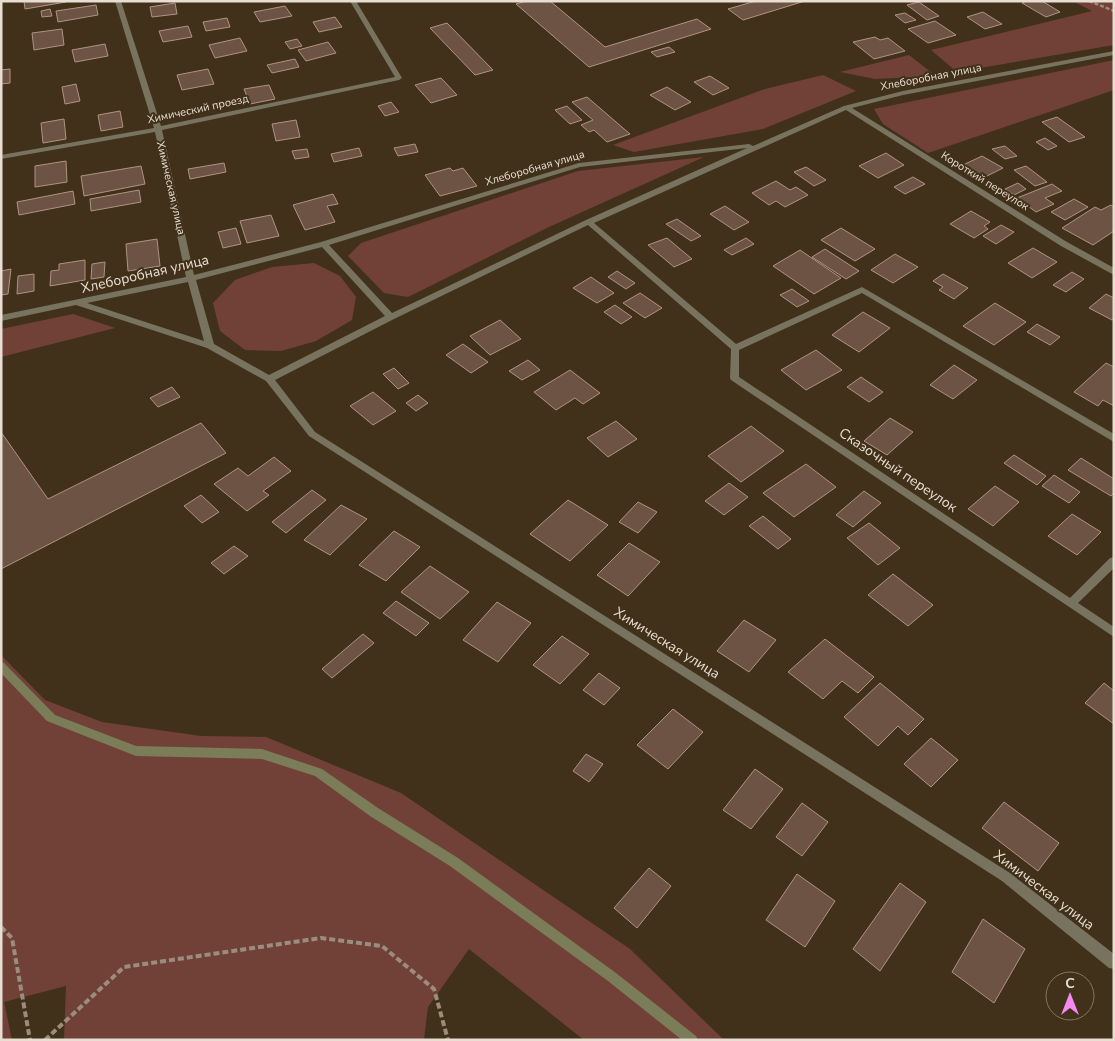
<svg xmlns="http://www.w3.org/2000/svg" width="1115" height="1041" font-family="'Nunito Sans',sans-serif">
	<rect width="100%" height="100%" fill="#41311a"/>
	<path fill="#714138" d="M1073 1 1114 2V45L957 72 931 50 1092 11Z
		M909 55 936 76 875 79 840 72Z
		M1114 60V90L928 153 883 124 874 109Z
		M823 75 856 91 763 129 634 152 613 145 765 89Z
		M704 157 549 227 408 297 384 293 348 256 361 243 578 171Z
		M314 263 340 276 356 297 352 320 316 341 281 351 245 350 220 331 213 303 235 280 272 267Z
		M73 314 115 328 1 357V329Z
		M1 655 45 700 102 722 201 736 266 737 401 793 630 949 724 1040H584L469 949 428 1007 424 1040H64L66 986 4 1002 12 1040H1Z"/>
	<g fill="none" stroke-linecap="round" stroke-linejoin="round">
		<path fill="#7b7d58" fill-rule="evenodd" d="M1 662 4 663 55 715 136 746 262 749 322 769 378 808 458 858 616 973 696 1036 698 1040H682L608 981 450 866 370 816 315 776 262 759 136 756 47 721 1 673Z"/>
	</g>
	<path fill="#6c5343" stroke="#b09382" d="M24 1H66V2L25 9Z
		M526 1H550L605 47 697 19 711 29 589 67 516 4Z
		M756 1H805L743 20 728 9Z
		M1027 1H1042L1060 12 1046 17 1022 3Z
		M919 2 939 16 927 20 907 5Z
		M175 3 177 14 152 17 150 7Z
		M96 5 98 15 58 22 56 11Z
		M285 6 292 16 260 22 254 12Z
		M50 9 52 16 42 17 41 11Z
		M983 12 1002 24 985 29 967 17Z
		M905 13 916 20 905 23 895 15Z
		M335 17 342 27 319 32 313 22Z
		M227 18 230 27 206 31 203 22Z
		M935 21 956 35 928 43 908 29Z
		M447 23 493 70 475 75 430 28Z
		M188 26 192 37 163 42 159 31Z
		M62 29 64 45 34 50 32 33Z
		M875 37 880 40 888 38 905 51 874 59 853 42Z
		M240 38 247 51 215 58 209 45Z
		M297 39 302 46 290 49 285 42Z
		M328 42 336 53 306 61 298 50Z
		M105 44 108 56 75 62 72 50Z
		M669 47 675 52 657 57 651 52Z
		M295 59 299 67 272 73 267 65Z
		M10 69V83L1 84V70Z
		M208 69 214 84 182 90 177 75Z
		M710 76 729 88 713 95 694 82Z
		M441 78 457 95 431 103 415 85Z
		M76 84 80 101 65 104 62 87Z
		M269 85 275 99 250 104 244 89Z
		M667 87 691 102 675 110 650 95Z
		M587 97 630 134 607 142 594 130 589 132 581 125 593 120 572 102Z
		M391 102 399 112 385 116 378 106Z
		M567 106 582 120 570 124 555 110Z
		M120 111 123 127 101 131 98 115Z
		M1057 117 1085 137 1069 142 1042 122Z
		M64 119 66 139 43 143 41 123Z
		M296 120 300 137 276 141 272 124Z
		M1045 138 1057 146 1048 150 1036 142Z
		M415 144 418 152 398 156 394 148Z
		M1005 146 1017 156 1005 159 992 149Z
		M359 148 362 156 334 162 331 154Z
		M307 149 309 157 295 159 292 151Z
		M886 153 904 165 878 178 859 166Z
		M982 156 1003 168 983 178 963 165Z
		M66 161 67 182 35 187V166Z
		M224 163 226 172 190 179 188 169Z
		M141 166 145 184 84 196 81 176Z
		M1026 166 1047 182 1035 186 1014 170Z
		M806 167 826 180 814 186 794 172Z
		M450 168 453 171 463 168 477 186 440 196 425 175Z
		M913 177 925 184 905 194 894 187Z
		M776 181 790 190 796 187 808 195 785 207 776 201 769 205 752 193Z
		M1018 183 1026 189 1014 195 1005 189Z
		M1052 184 1062 191 1045 198 1054 204 1036 212 1017 198Z
		M139 190 141 202 91 211 90 199Z
		M73 191 75 204 19 215 17 202Z
		M333 194 338 204 327 206 335 222 305 230 293 205Z
		M1074 199 1088 207 1065 220 1051 212Z
		M1111 205 1114 207V231L1093 245 1062 228 1095 207 1101 210Z
		M725 206 749 222 734 230 710 214Z
		M971 211 990 222 984 226 988 229 974 238 950 224Z
		M271 215 279 236 247 243 240 221Z
		M677 219 701 236 691 241 666 224Z
		M1001 225 1014 232 996 244 983 236Z
		M236 228 241 244 223 248 218 232Z
		M841 228 875 249 855 261 821 240Z
		M667 238 692 259 674 267 648 245Z
		M746 238 754 244 732 255 724 250Z
		M157 239 160 266 128 271 126 244Z
		M1033 248 1057 262 1032 278 1008 263Z
		M825 249 859 271 846 279 812 257Z
		M800 250 841 278 814 294 773 266Z
		M895 254 918 267 893 283 871 270Z
		M85 260V280L50 286 51 271 59 270V264Z
		M105 262 104 277 91 279 92 264Z
		M11 269 8 294 1 295V271Z
		M617 271 635 283 626 289 608 277Z
		M1072 272 1084 279 1066 292 1053 285Z
		M34 274V291L17 294 18 276Z
		M943 274 968 288 954 299 939 290 943 287 933 281Z
		M591 277 614 293 597 303 573 288Z
		M792 289 809 301 797 307 780 295Z
		M640 293 662 308 645 318 623 303Z
		M1106 294 1114 298V319L1112 320 1089 308Z
		M995 303 1026 322 994 345 963 326Z
		M615 305 632 317 621 324 604 312Z
		M863 312 890 328 859 352 832 335Z
		M500 320 521 339 490 355 470 336Z
		M1037 324 1060 337 1050 345 1027 332Z
		M463 344 488 362 471 373 446 355Z
		M816 350 842 370 806 390 781 370Z
		M528 360 540 370 522 380 509 371Z
		M1106 363 1114 367V406L1103 400 1098 406 1074 392Z
		M954 365 977 380 953 399 930 385Z
		M394 368 409 383 398 389 383 374Z
		M570 370 600 393 583 404 575 398 556 410 534 392Z
		M861 377 883 392 869 402 847 387Z
		M172 387 180 397 158 407 150 398Z
		M373 392 396 411 373 425 350 406Z
		M418 395 428 403 416 411 406 403Z
		M890 418 913 432 887 455 864 441Z
		M616 421 637 439 608 457 587 438Z
		M201 423 226 453 1 569V432L48 499Z
		M751 426 784 451 741 482 708 456Z
		M1014 455 1046 476 1037 485 1004 463Z
		M274 457 291 471 263 491 269 495 247 511 214 484 238 468 248 476Z
		M1081 458 1114 479V493L1111 496 1068 470Z
		M806 464 836 487 794 517 763 493Z
		M1054 475 1080 492 1069 503 1042 486Z
		M729 483 748 497 724 515 705 501Z
		M995 486 1019 502 993 526 968 509Z
		M312 490 326 500 286 533 272 522Z
		M864 491 881 503 853 527 836 515Z
		M201 495 219 512 202 523 184 506Z
		M568 500 608 525 570 561 530 534Z
		M638 502 657 512 638 533 619 522Z
		M341 505 367 519 330 555 304 540Z
		M1072 514 1101 532 1077 555 1048 536Z
		M763 516 791 539 778 549 749 526Z
		M869 523 900 548 878 565 847 538Z
		M394 531 420 547 386 581 359 565Z
		M629 543 660 562 628 596 597 575Z
		M234 546 248 556 224 574 211 563Z
		M430 566 469 592 440 619 401 592Z
		M893 574 933 605 908 626 868 595Z
		M396 601 429 623 416 636 383 613Z
		M497 602 531 623 498 662 463 640Z
		M744 620 776 640 749 672 717 651Z
		M363 634 374 643 332 678 322 669Z
		M562 636 589 654 560 684 533 665Z
		M825 639 874 677 858 693 842 681 823 699 788 672Z
		M599 673 620 688 604 705 583 690Z
		M880 683 924 719 908 735 898 726 878 746 844 717Z
		M1104 683 1114 691V724L1085 703Z
		M673 709 703 732 668 769 637 745Z
		M931 738 958 760 931 787 904 764Z
		M586 754 603 764 589 782 573 771Z
		M755 769 783 789 751 829 723 810Z
		M1004 802 1059 843 1038 871 982 828Z
		M802 803 828 822 802 856 776 837Z
		M649 868 671 886 637 928 614 908Z
		M797 874 835 901 805 947 766 920Z
		M900 883 926 902 880 971 853 949Z
		M983 919 1025 949 994 1003 952 972Z"/>
	<g fill="none" stroke-linecap="round" stroke-linejoin="round">
		<path stroke="#9a8d7b" stroke-width="2.5" stroke-dasharray="4 2" stroke-linecap="butt" d="M1089 1 1114 11"/>
		<path stroke="#9a8d7b" stroke-width="4" stroke-dasharray="6 3" stroke-linecap="butt" d="M1 927 12 938 30 1040
			M45 1040 124 967 321 938 382 946 434 989 448 1040"/>
		<path fill="#78735e" fill-rule="evenodd" d="M115 1H121L161 126 395 77 350 1H356L402 78 399 80 162 130 194 275 321 242 579 163 749 144 753 146 844 106 903 91 1114 51V55L903 95 852 108 1067 242 1114 268V275L1061 246 846 110 594 223 736 344 862 287 1114 434V442L862 293 739 350V377L1070 598 1110 558 1114 557V568L1078 603 1114 627V637L731 380 730 378 731 349 588 225 394 319 275 380 315 432 1010 873 1114 954V969L1109 968 1002 881 309 436 266 381 207 348 76 305 1 321V315L186 277 155 132 1 159V155L154 128ZM747 148 586 220 392 313 329 245 580 167ZM322 247 385 316 269 375 214 344 196 280ZM188 282 204 341 87 303Z"/>
	</g>
	<g text-anchor="middle" dominant-baseline="central" stroke-width="4" stroke-linejoin="round" paint-order="stroke">
		<g font-size="11" fill="#e8ded1" stroke="#41311a">
			<text transform="translate(931 77) rotate(-11)">Хлеборобная улица</text>
			<text transform="translate(198 109) rotate(-12)">Химический проезд</text>
			<text transform="translate(535 168) rotate(-16)">Хлеборобная улица</text>
			<text transform="translate(985 181) rotate(32)">Короткий переулок</text>
			<text transform="translate(171 188) rotate(77)">Химическая улица</text>
		</g>
		<g font-size="14" fill="#e8ded1" stroke="#41311a">
			<text transform="translate(145 274) rotate(-13)">Хлеборобная улица</text>
			<text transform="translate(898 470) rotate(34)">Сказочный переулок</text>
			<text transform="translate(667 643) rotate(32)">Химическая улица</text>
			<text transform="translate(1044 890) rotate(37)">Химическая улица</text>
		</g>
	</g>
	<rect width="1115" height="1041" fill="none" stroke="#e8ded1" stroke-width="5"/>
	<g transform="translate(1070 996)"><circle r="24" fill="#41311a" stroke="#847663"/>
	<path d="M0-4L9 19L0 12L-9 19Z" fill="#f489f0"/>
	<text y="-8" font-size="14" font-weight="bold" text-anchor="middle" fill="#e8ded1">С</text>
	</g>
</svg>
